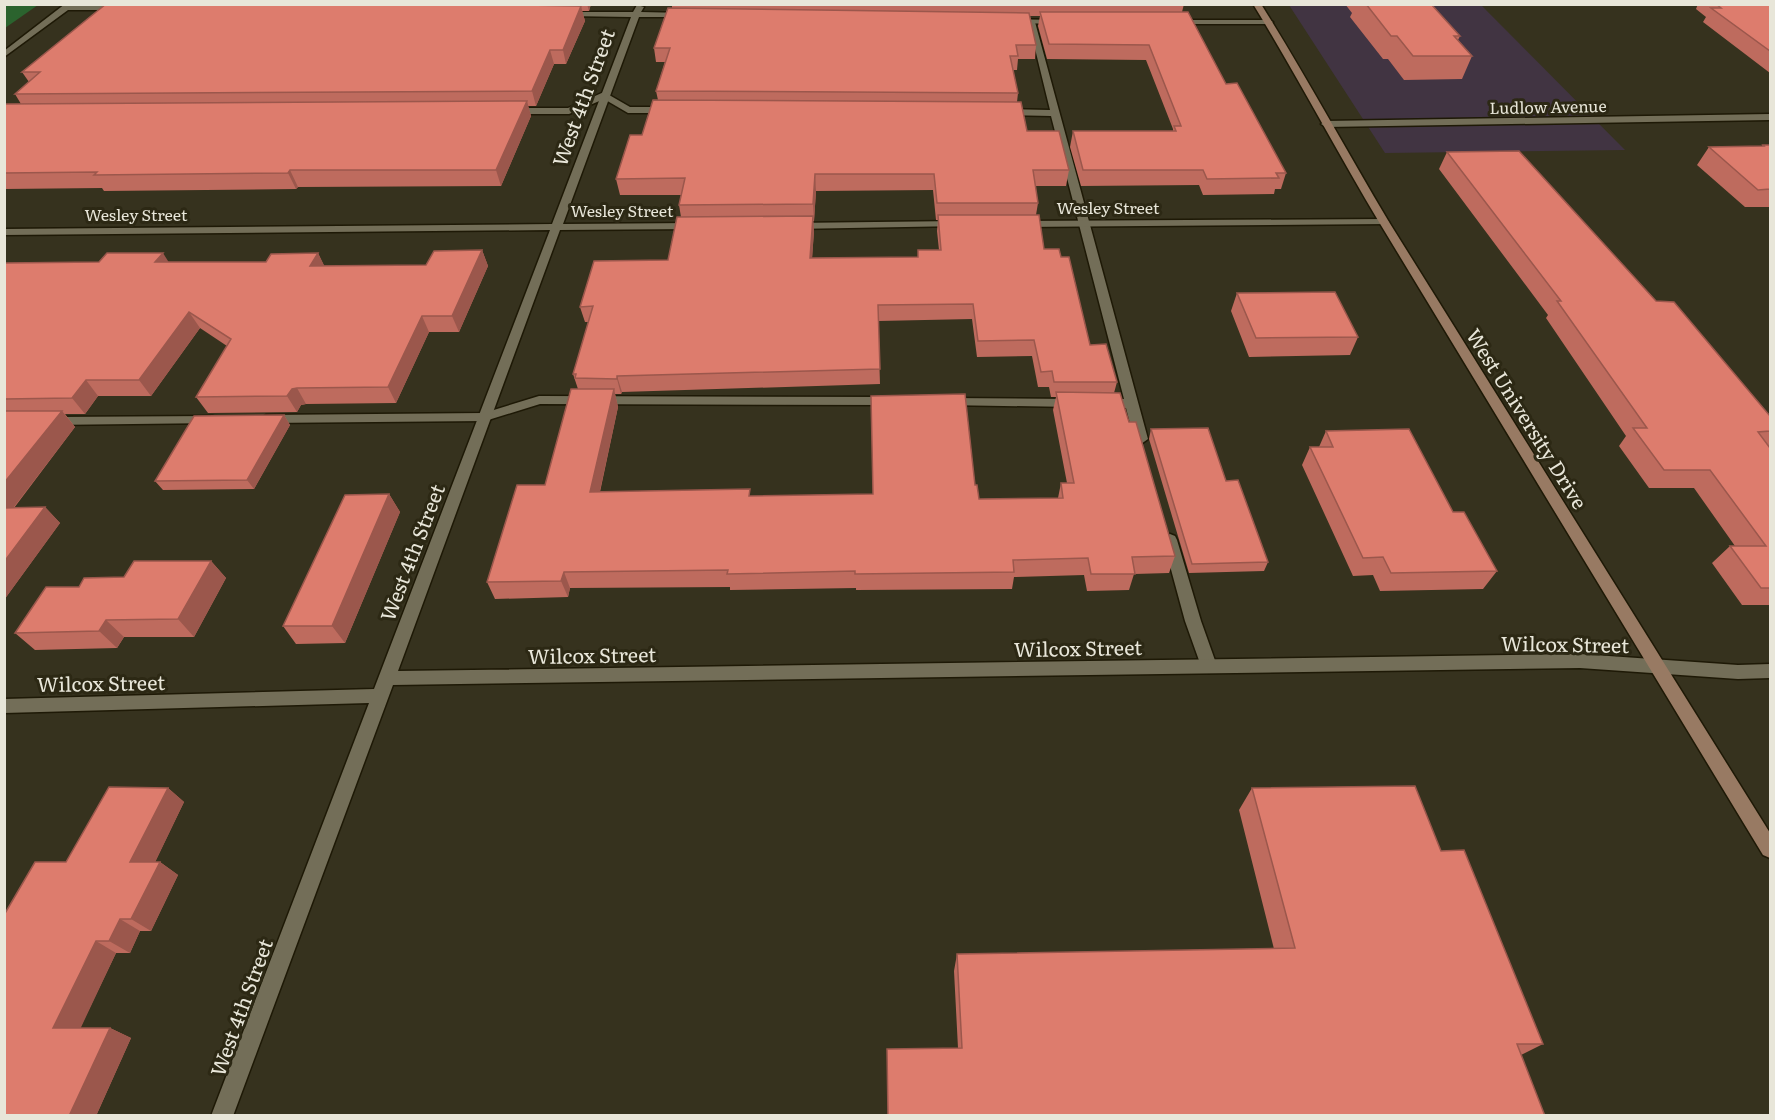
<svg xmlns="http://www.w3.org/2000/svg" width="1775" height="1120" font-family="Literata,serif">
	<rect width="100%" height="100%" fill="#36321e"/>
	<path fill="#413442" d="M1289 5H1481L1625 150 1385 153Z"/>
	<path fill="#2b632e" d="M5 4H38V5L5 28Z"/>
	<g fill="none" stroke-linecap="round" stroke-linejoin="round">
		<defs>
			<path id="service" d="M1028 20 1035 22 1148 439 1141 444 1134 439 1126 408 1103 407 1097 403 1103 399H1124L1051 116 1005 115 1000 112 1005 109 1050 110Z
				M604 92 630 107H669L674 110 669 113H628L604 99 569 114H511L506 111 511 108H568Z
				M539 396 891 397 897 401 891 405 540 404 485 421 266 423 259 419 266 415 484 413Z
				M948 398 1073 399 1079 403 1073 407 943 405 942 402Z
				M212 416 217 417 219 420 217 423 50 425 43 421 50 417Z
				M1170 534 1175 536 1177 540 1201 621 1217 666 1215 671 1209 673 1203 671 1201 666 1185 621 1163 540 1165 536Z"/>
			<path id="minor" d="M65 4 121 6 125 8 121 10H68L4 57V51Z
				M637 5 644 7 641 12 685 13 689 15 685 17H639L563 224 694 223 699 226 694 229 560 230 398 671 1580 654 1738 665 1770 664V678L1738 679 1580 668 393 685 233 1116H211L369 703 4 713V699L374 689 550 230 4 235V229L552 224 631 17 565 16 561 14 565 12H633Z
				M1009 19 1060 20 1064 22 1060 24 1012 23 1008 21Z
				M1174 20H1269L1273 22 1269 24H1171V20Z
				M1770 114V120L1326 127 1321 124 1326 121Z
				M1384 219 1389 222 1388 224 1021 227 1016 224 1021 221Z
				M958 221 962 222V226L793 229 788 226 793 223Z"/>
			<path id="secondary" d="M1253 4H1261C1306 76 1346 150 1389 222L1770 833V858L1763 855 1379 222C1336 150 1297 76 1253 4Z"/>
		</defs>
		<use href="#service" stroke="#1e1906" stroke-width="3"/>
		<use href="#minor" stroke="#1e1906" stroke-width="3"/>
		<use href="#secondary" stroke="#1e1906" stroke-width="3"/>
		<use href="#service" fill="#736e58" fill-rule="evenodd"/>
		<use href="#minor" fill="#736e58" fill-rule="evenodd"/>
		<use href="#secondary" fill="#987a63" fill-rule="evenodd"/>
	</g>
	<path fill="#be6b5e" fill-rule="evenodd" d="M106 4H591L589 11H582L585 21 566 64H554L536 106H528L531 116 501 186 298 187 296 189 104 191 102 188 4 189V104H21L15 94 29 82 22 72Z
		M672 4H1184L1182 12 1226 84 1286 173 1281 189H1275L1274 194 1203 195 1199 185 1081 186 1070 147 1073 131H1173V129L1146 60 1047 59 1038 26 1040 16H1029L1036 45 1035 59H1018L1017 70H1013L1018 93 1017 102 1027 131 1069 170 1066 186H1035L1038 203 1036 215 1044 249 1061 257 1090 345 1117 382 1114 393 1129 422 1175 556 1169 573 1134 574 1129 590 1087 591 1084 575 1014 577 1012 589 856 590V588L730 590V587L570 588 568 597 495 599 487 582 545 485 578 389 573 374 589 322H585L580 307 668 260 681 217 679 205 682 195H620L616 179 642 135 658 100 656 91 665 62H656L654 48 672 8ZM933 190 936 220H938L937 231 939 250H918V257L812 258 814 231 813 221H814L816 191ZM972 319 977 357 1032 356 1038 387H1049L1051 397H1056L1053 410 1067 483H1061L1058 498 979 499 975 485 873 494 751 496 600 492 618 407 615 394H621L622 392 880 384 878 321Z
		M1345 4H1431L1460 36 1458 40 1472 56 1462 79 1404 80 1388 59H1383L1350 17 1352 13Z
		M1698 4H1770V73L1703 22 1706 17 1696 9Z
		M1763 145H1770V207H1745L1697 165 1709 147 1762 146Z
		M1447 152 1656 301 1770 416V443L1769 445 1770 448V605H1742L1712 563 1730 546H1735L1694 488H1649L1619 446 1626 436 1546 318 1548 315 1439 169Z
		M482 250 488 266 459 332H429L396 403 306 404 301 405 297 412 208 413 196 397 227 346 200 328 151 396H98L85 414H65L75 427 14 508 45 507 60 523 4 600V263L266 262 318 253 324 266 426 265Z
		M1237 293 1358 337 1350 355 1249 357 1231 311Z
		M284 415 290 425 254 489 163 490 155 481Z
		M1151 429 1226 481 1268 562 1264 571 1189 573 1149 439Z
		M1326 431 1453 512 1497 571 1483 589 1380 591 1373 575 1353 576 1302 465 1310 447H1319Z
		M389 494 400 512 345 643 296 644 283 626Z
		M211 561 226 578 194 637H124L117 648 35 650 15 633 79 587Z
		M168 788 184 802 155 862H160L178 875 151 931H140L130 953H116L80 1028H110L131 1038 96 1116H4L66 862Z
		M1252 788 1441 851 1543 1044 1521 1055 958 1048 954 971 957 954 1274 949 1239 810Z"/>
	<path fill="#9b574c" d="M587 4H591L589 11Z
		M581 6 585 21 566 64 563 50Z
		M550 50 554 64 536 106 532 91Z
		M527 101 531 116 501 186 496 170Z
		M290 170 298 187 296 189 288 173Z
		M815 174 816 191 814 221 813 204Z
		M813 216 814 231 811 274 810 258Z
		M482 250 488 266 459 332 452 316Z
		M163 253 173 269 155 262Z
		M318 253 326 269 310 266Z
		M189 312 200 328 151 396 139 380Z
		M422 316 429 332 396 403 388 387Z
		M617 376 622 392 621 394 617 379Z
		M86 380 98 396 85 414 72 398Z
		M297 388 306 404 301 405 297 412 287 396 292 389Z
		M614 389 618 407 596 509 590 492Z
		M62 411 75 427 4 520V483Z
		M284 415 290 425 254 489 247 480Z
		M389 494 400 512 345 643 332 626Z
		M45 507 60 523 4 600V562Z
		M211 561 226 578 194 637 178 619Z
		M564 572 570 588 568 597 561 581Z
		M106 620 124 637 117 648 99 631Z
		M168 788 184 802 149 875 130 862Z
		M160 862 178 875 151 931 131 919Z
		M120 919 140 931 130 953 109 941Z
		M96 941 116 953 76 1038 53 1028Z
		M110 1028 131 1038 96 1116H69Z"/>
	<path fill="#dd7c6d" stroke="#9b574c" stroke-width="1.5" d="M106 4H459L581 6 563 50H550L532 91 15 94 40 72H22Z
		M1366 4H1431L1460 36H1454L1472 56H1413L1397 36H1391Z
		M1716 4H1770V51L1711 8H1721Z
		M668 8 1029 13 1036 45H1016L1018 56H1010L1018 93 656 91 670 48H654Z
		M1040 12H1188L1226 84 1237 83 1286 173H1276L1279 178 1207 179 1203 170H1083L1073 131H1176L1174 126H1181L1149 45 1049 44Z
		M653 100 1021 102 1027 131H1059L1069 170H1033L1038 203H937L934 174H815L813 204 679 205 685 178 616 179 630 135H642Z
		M527 101 496 170H290L288 173 94 175 97 172 4 173V104Z
		M1763 145H1770V189L1758 190 1709 147 1764 146Z
		M1519 151 1656 301 1674 302 1770 416V431L1758 432 1770 448V588H1761L1730 546H1766L1710 470H1664L1633 428H1647L1557 301H1561L1447 152Z
		M938 215H1039L1044 249H1059L1061 257H1069L1090 345 1106 344 1117 382H1054L1052 371 1041 372 1034 340 978 341 973 304 878 305 880 369 617 376V379L575 378 576 374H573L593 306 580 307 594 261 668 260 677 217 813 216 810 258 918 257V250H941Z
		M482 250 452 316H422L388 387 297 388 292 389 287 396 196 397 231 339 189 312 139 380H86L72 398 4 399V263L99 262 107 253H163L155 262H266L271 254 318 253 310 266 426 265 434 251Z
		M1335 292 1358 337 1256 338 1237 293Z
		M571 389H614L590 492 750 489 749 496 873 494 871 396 965 394 975 485H977L979 499 1063 498 1061 483H1074L1056 392 1120 393 1129 422H1136L1175 556 1132 557 1135 574H1091L1088 558 1013 560 1014 572 855 574V571L727 574 728 570 564 572 561 581 487 582 517 485H545Z
		M4 411H62L4 483Z
		M284 415 247 480 155 481 194 416Z
		M1208 428 1226 481 1238 480 1268 562 1192 564 1151 429Z
		M1409 429 1453 512H1464L1497 571 1391 573 1383 557 1363 558 1310 447H1333L1326 431Z
		M389 494 332 626H283L345 495Z
		M45 507 4 562V508Z
		M134 561H211L178 619 106 620 99 631 15 633 46 587H79L84 578 124 577Z
		M1415 786 1441 851 1464 850 1543 1044H1517L1545 1116H888L887 1049 962 1048 957 954 1295 948 1252 788Z
		M109 787 168 788 130 862H160L131 919H120L109 941H96L53 1028H110L69 1116H4V915L35 862H66Z"/>
	<g text-anchor="middle" dominant-baseline="central" stroke-width="6" stroke-linejoin="round" paint-order="stroke">
		<g font-size="16" fill="#e8e6d9" stroke="#2c2814">
			<text transform="translate(1548 106) rotate(-1)">Ludlow Avenue</text>
			<text x="1108" y="207">Wesley Street</text>
			<text x="622" y="210">Wesley Street</text>
			<text x="136" y="214">Wesley Street</text>
		</g>
		<g font-size="20" fill="#e8e6d9" stroke="#2c2814">
			<text transform="translate(582 97) rotate(-70)">West 4th Street</text>
			<text transform="translate(1528 418) rotate(58)">West University Drive</text>
			<text transform="translate(411 552) rotate(-69)">West 4th Street</text>
			<text transform="translate(1565 643) rotate(1)">Wilcox Street</text>
			<text transform="translate(1078 647) rotate(-1)">Wilcox Street</text>
			<text transform="translate(592 654) rotate(-1)">Wilcox Street</text>
			<text transform="translate(101 682) rotate(-1)">Wilcox Street</text>
			<text transform="translate(240 1007) rotate(-70)">West 4th Street</text>
		</g>
	</g>
	<rect width="1775" height="1120" fill="none" stroke="#e8e6d9" stroke-width="12"/>
</svg>
